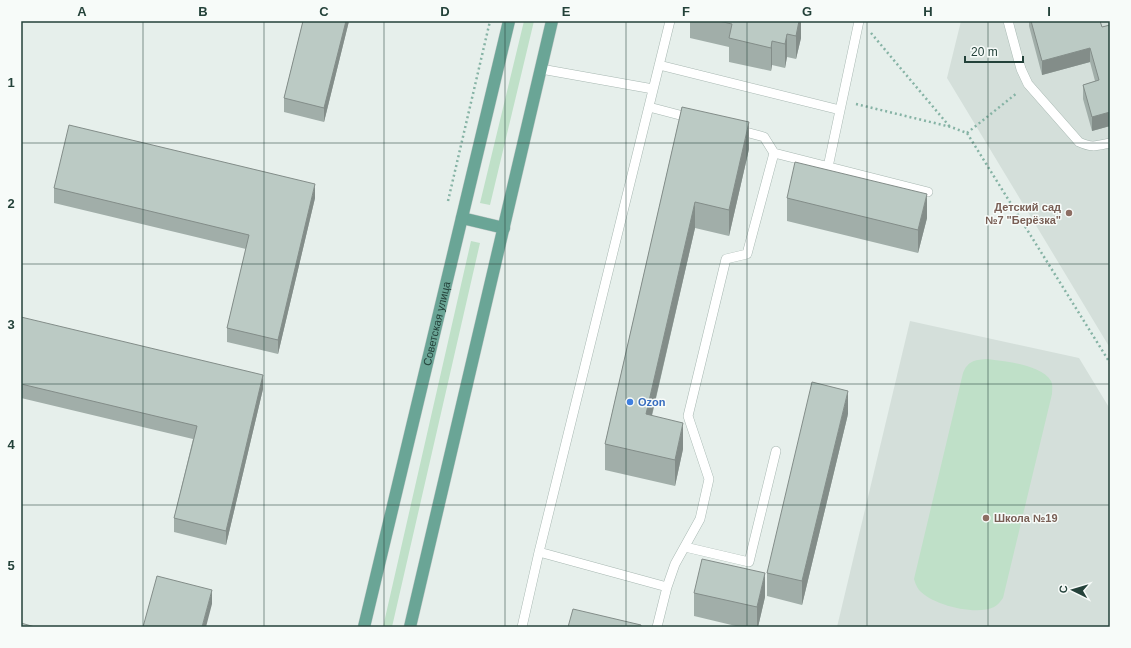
<svg xmlns="http://www.w3.org/2000/svg" width="1131" height="648" font-family="Arial,sans-serif">
	<rect width="100%" height="100%" fill="#e6efeb"/>
	<path fill="#d4dfda" d="M961 21H1110V348L947 78Z
		M910 321 1079 358 1110 409V627H837Z"/>
	<path fill="#bfe0c8" d="M524 21H534L490 205 480 203Z
		M471 241 480 243 392 627H383Z
		M986 359C1003 361 1041 364 1051 381 1053 385 1052 390 1052 394L1003 598C1000 602 998 605 994 607 976 616 932 605 919 590 916 586 915 582 914 579L963 373C968 361 974 360 986 359Z"/>
	<g fill="none" stroke-linecap="round" stroke-linejoin="round">
		<defs>
			<path id="lane" d="M1008 21 1021 69 1028 84 1079 142C1092 148 1096 146 1110 143
				M659 65 840 110
				M541 69 653 89
				M649 107 691 118
				M738 130 764 137 774 153 928 192
				M828 167 859 21
				M685 547 749 562 776 451
				M539 552 667 587
				M522 627 539 552 670 21
				M657 627 667 587 675 564 700 519 709 479 688 416 726 259 747 254 774 153"/>
			<g id="primary">
				<path d="M462 218 504 228"/>
				<path id="s1" d="M364 627 509 21"/>
				<path d="M410 627 552 21"/>
			</g>
		</defs>
		<use href="#lane" stroke="#a8b8b2" stroke-width="10"/>
		<use href="#primary" stroke="#c2cac8" stroke-width="13"/>
		<path stroke="#86b3a5" stroke-width="2.5" stroke-dasharray="2 3" stroke-linecap="butt" d="M871 33 950 127
			M856 104 951 127 967 133 1110 363
			M967 133 1017 93
			M448 201 490 21"/>
		<use href="#lane" stroke="#fff" stroke-width="9"/>
		<use href="#primary" stroke="#6aa596" stroke-width="12"/>
	</g>
	<path fill="#a1aea9" d="M303 21H349L324 122 284 112V98Z
		M690 21H801V38L796 59 787 57 785 68 772 65 771 71 729 62V47L690 38Z
		M1029 21H1100L1102 27 1110 25V126L1092 131 1083 99V85L1095 81 1090 62 1042 75 1029 26Z
		M682 107 749 149 729 236 695 228 652 416 683 449 675 486 605 470V444Z
		M54 188 315 198 278 354 227 342V328L246 249 54 203Z
		M787 198 927 218 918 253 787 221Z
		M21 317 263 389 226 545 174 532V518L193 439 21 398Z
		M848 414 802 605 767 596V573Z
		M694 593 765 597 758 627H740L694 616Z"/>
	<path fill="#838d89" d="M346 21H349L324 122V108Z
		M799 21H801V38L796 59V36Z
		M787 34V57L785 68V44Z
		M772 41V65L771 71V48Z
		M1090 48V62L1042 75V61Z
		M1110 112V126L1092 131V117Z
		M749 122V149L729 236V210Z
		M315 184V198L278 354V340Z
		M927 194V218L918 253V230Z
		M695 202V228L646 440V414Z
		M263 375V389L226 545V531Z
		M848 391V414L802 605V581Z
		M683 423V449L675 486V460Z
		M765 573V597L758 627H757V607Z
		M212 590V604L206 627H202Z"/>
	<path fill="#bbcac4" stroke="#838d89" d="M303 21H346L324 108 284 98Z
		M719 21H799L796 36 787 34 785 44 772 41 771 48 729 38 732 24Z
		M1031 21H1100L1102 27 1110 25V112L1092 117 1083 85 1099 80 1090 48 1042 61Z
		M682 107 749 122 729 210 695 202 646 414 683 423 675 460 605 444Z
		M69 125 315 184 278 340 227 328 249 235 54 188Z
		M795 162 927 194 918 230 787 198Z
		M21 317 263 375 226 531 174 518 197 426 21 384Z
		M812 382 848 391 802 581 767 573Z
		M702 559 765 573 757 607 694 593Z
		M157 576 212 590 202 627H143Z
		M573 609 641 625V627H568Z
		M21 623 35 627H21Z"/>
	<path fill="none" stroke="#24423a" stroke-width="1" stroke-opacity="0.55" d="M143 21V627M264 21V627M384 21V627M505 21V627M626 21V627M747 21V627M867 21V627M988 21V627M21 143H1110M21 264H1110M21 384H1110M21 505H1110"/>
	<g fill="#8d6e63" stroke="#f7fbf9" stroke-width="1.5">
		<circle cx="1069" cy="213" r="4"/>
		<circle cx="986" cy="518" r="4"/>
	</g>
	<circle fill="#3f7fe0" stroke="#f7fbf9" stroke-width="1.5" cx="630" cy="402" r="4"/>
	<g text-anchor="middle" dominant-baseline="central" stroke-width="3" stroke-linejoin="round" paint-order="stroke">
		<g font-size="11" font-weight="bold" fill="#785e54" stroke="#f7fbf9" text-anchor="end">
			<text x="1061" y="207">Детский сад<tspan x="1061" dy="13">№7 "Берёзка"</tspan></text>
			<text x="994" y="518" text-anchor="start">Школа №19</text>
		</g>
		<g font-size="11" fill="#24423a" stroke="#f7fbf9">
			<text stroke="none"><textPath href="#s1" startOffset="312">Советская улица</textPath></text>
		</g>
		<g font-size="11" font-weight="bold" fill="#366cbe" stroke="#f7fbf9" text-anchor="start">
			<text x="638" y="402">Ozon</text>
		</g>
	</g>
	<rect width="1131" height="648" fill="none" stroke="#f7fbf9" stroke-width="44"/>
	<g transform="translate(1073 590) rotate(275)" stroke="#f7fbf9" stroke-width="3" paint-order="stroke">
	<path d="M0-3L7 15L0 10L-7 15Z" fill="#24423a"/>
	<text y="-6" font-size="11" font-weight="bold" text-anchor="middle" fill="#24423a">С</text>
	</g>
	<path d="M965 56v6h58v-6" fill="none" stroke="#24423a" stroke-width="2"/>
	<text x="971" y="56" font-size="12" fill="#24423a" stroke="#f7fbf9" stroke-width="3" paint-order="stroke">20 m</text>
	<rect x="22" y="22" width="1087" height="604" fill="none" stroke="#24423a" stroke-width="1.5"/>
	<g font-size="13" text-anchor="middle" font-weight="bold" fill="#24423a">
		<text x="82" y="16">A</text>
		<text x="203" y="16">B</text>
		<text x="324" y="16">C</text>
		<text x="445" y="16">D</text>
		<text x="566" y="16">E</text>
		<text x="686" y="16">F</text>
		<text x="807" y="16">G</text>
		<text x="928" y="16">H</text>
		<text x="1049" y="16">I</text>
		<text x="11" y="87">1</text>
		<text x="11" y="208">2</text>
		<text x="11" y="329">3</text>
		<text x="11" y="449">4</text>
		<text x="11" y="570">5</text>
	</g>
</svg>
